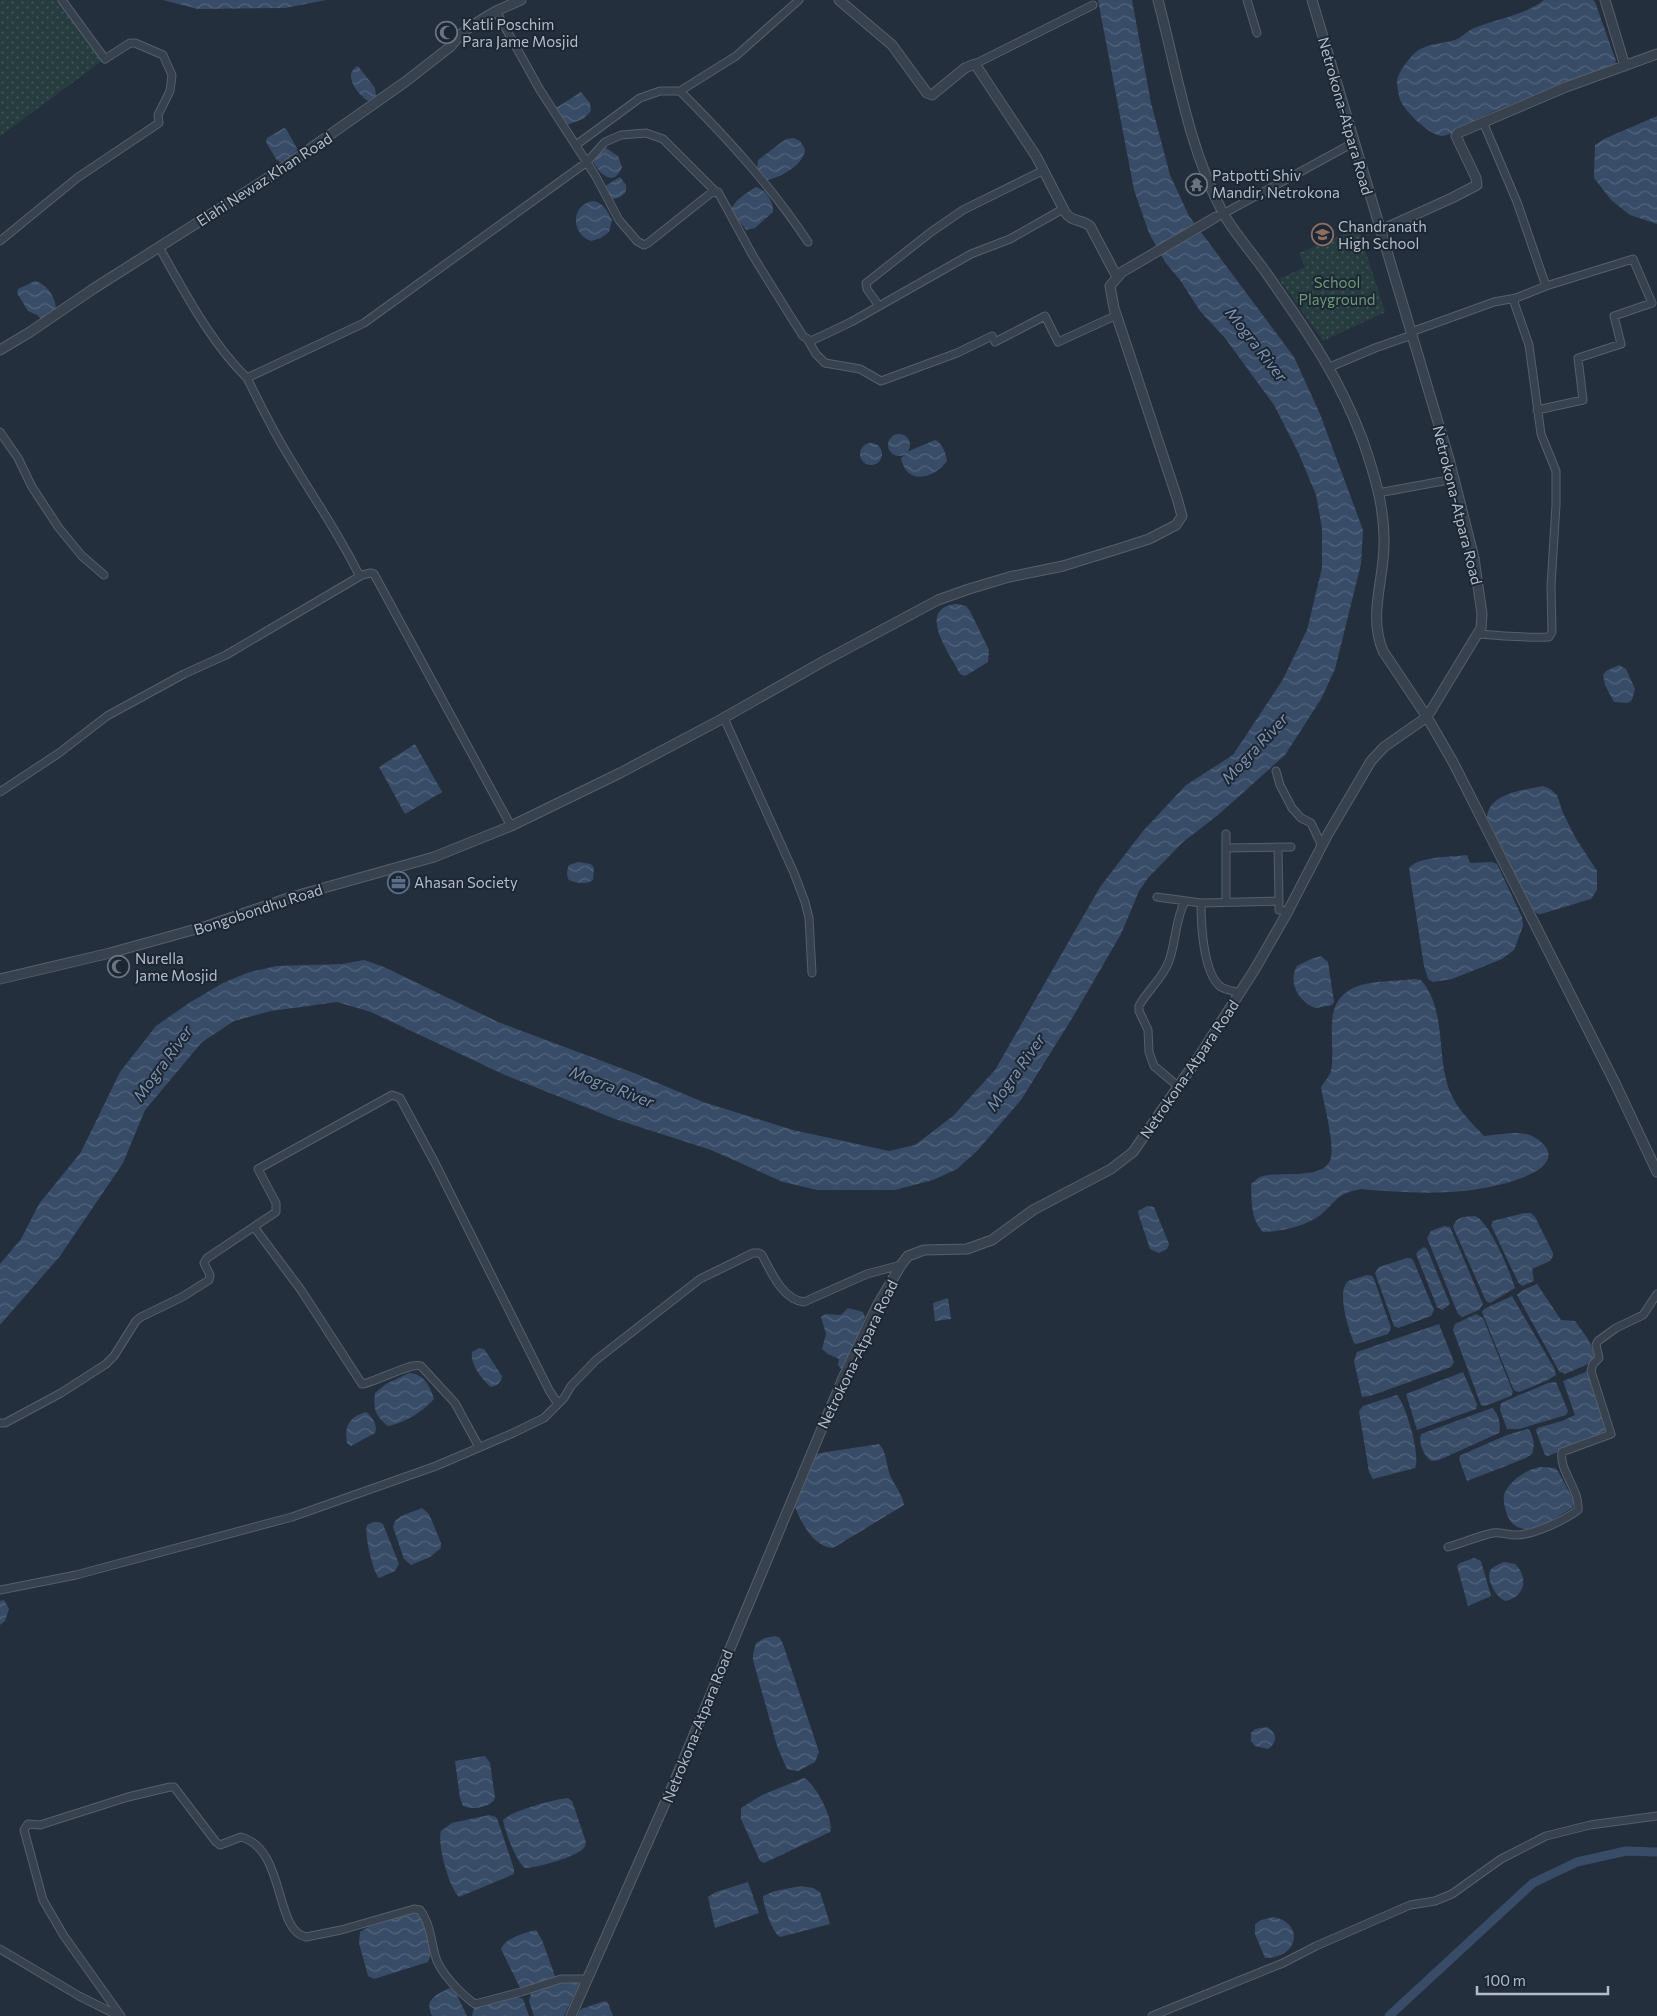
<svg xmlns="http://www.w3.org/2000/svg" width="1657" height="2016" font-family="Commissioner,sans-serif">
	<defs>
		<pattern id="grass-dots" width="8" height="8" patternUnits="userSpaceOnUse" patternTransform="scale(1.25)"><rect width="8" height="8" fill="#263c3f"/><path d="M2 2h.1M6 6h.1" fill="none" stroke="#435659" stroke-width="1.8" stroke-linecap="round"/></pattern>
		<pattern id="water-waves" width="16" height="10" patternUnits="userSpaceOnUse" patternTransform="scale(1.25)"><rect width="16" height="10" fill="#394c67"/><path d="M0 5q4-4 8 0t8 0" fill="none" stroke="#53647b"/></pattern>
	</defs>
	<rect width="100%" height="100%" fill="#242f3e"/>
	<path fill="url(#grass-dots)" d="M0 0H59L102 61 0 136Z
		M1358 228 1385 312 1323 341 1279 279 1305 267 1299 253Z"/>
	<path fill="url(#water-waves)" d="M163 0H326L285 8 198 9Z
		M1098 0H1132L1151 103 1170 175 1189 216 1294 357 1320 414 1363 530 1361 564 1335 669 1321 699 1285 755 1218 815 1183 842 1148 878 1139 891 1121 934 1071 1020 1021 1100 978 1150 957 1169 933 1180 895 1190H817L783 1182 711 1150 615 1119 505 1075 371 1012 337 1002 271 1011 234 1021 202 1042 145 1110 123 1163 60 1256 0 1325V1264L21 1239 39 1204 81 1152 120 1072 156 1026 189 1003 223 983 247 973 276 966 342 964 364 960 384 967 498 1022 634 1073 703 1102 793 1130 889 1151 915 1145 953 1116 995 1070 1100 887 1143 831 1186 785 1233 755 1282 681 1307 630 1322 568V528L1316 495 1299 454 1274 405 1225 338 1200 311 1180 280 1165 262 1149 233 1134 190Z
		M1544 0H1593L1595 2 1616 61 1614 64C1571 84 1526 96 1483 116 1473 120 1451 136 1442 136 1429 135 1401 109 1399 96 1398 91 1397 85 1397 81 1398 72 1409 58 1416 52 1427 43 1442 44 1455 40 1460 39 1467 31 1474 28 1497 19 1525 15 1544 0Z
		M358 66 375 88 376 96 368 101C357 94 342 74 358 66Z
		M581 92 590 103 591 111 583 119 567 125 556 111V108Z
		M1657 116V224L1630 215 1611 200 1594 178 1595 145 1604 139Z
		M284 128 286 129 298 150 284 161 280 162 276 159 266 142 267 138Z
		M794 138 800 141 805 149C805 164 779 179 766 180L757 170 758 160 786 139Z
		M606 148 618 156 622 167C614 188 600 174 593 162L599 152Z
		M620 177 626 185C628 194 620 198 613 199L606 190 605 186Z
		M756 187C765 190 772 199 773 209V212L755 228 746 230 731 210C734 201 747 192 756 187Z
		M593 201C604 203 607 211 612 220L609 232 601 238 591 241C571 234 570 205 593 201Z
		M35 281C47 284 56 298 56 309L47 317 41 319 37 315 28 311 17 293 18 289Z
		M888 445a11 11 0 1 1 22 0a11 11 0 1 1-22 0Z
		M935 440C942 442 946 454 947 461 934 479 906 486 901 458L909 451Z
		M860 454a11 11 0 1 1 22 0a11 11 0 1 1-22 0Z
		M957 604 966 606 970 611 989 650 988 662 965 676 960 674C951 655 914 608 957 604Z
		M1619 665 1626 669 1635 689 1632 700 1628 703 1614 702 1605 685 1603 675 1606 671Z
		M415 744 442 792 405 814 379 767Z
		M1543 786 1550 789 1557 795 1563 813 1575 837 1597 871V890L1591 899 1541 914H1538L1532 909 1487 817C1489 793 1524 790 1543 786Z
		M1467 855 1470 863 1492 862 1497 864 1522 917 1523 926 1514 950 1502 959 1452 979 1433 982 1428 979 1424 966 1409 869C1415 856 1454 857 1467 855Z
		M578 862 591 864 594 868 593 880C585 885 577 883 569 880 566 875 567 870 569 865Z
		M1321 956 1328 962 1334 1002 1332 1005 1316 1008C1300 1003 1287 983 1297 966L1311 959Z
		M1414 979 1421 980C1448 1012 1435 1057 1451 1094 1458 1110 1472 1123 1484 1136 1497 1135 1513 1131 1526 1134 1532 1135 1541 1141 1545 1146 1562 1168 1513 1182 1498 1185 1454 1196 1405 1193 1361 1189 1338 1194 1341 1196 1325 1211 1310 1226 1283 1231 1263 1232 1250 1218 1252 1201 1251 1184 1254 1182 1257 1178 1260 1177 1277 1170 1327 1182 1331 1157 1334 1140 1324 1105 1321 1087 1324 1082 1329 1077 1331 1071 1337 1041 1318 998 1361 985 1374 981 1399 981 1414 979Z
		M1147 1206 1154 1207 1169 1244 1167 1249 1159 1253 1150 1249 1138 1213V1211Z
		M1524 1213H1531L1535 1217 1553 1253V1256L1550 1261 1532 1269 1534 1281 1522 1286 1518 1282 1491 1225 1493 1221Z
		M1475 1216C1490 1222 1510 1272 1515 1288L1490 1303 1486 1301 1453 1227C1456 1216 1465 1217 1475 1216Z
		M1444 1226 1450 1227 1483 1304 1479 1310 1462 1317 1458 1314 1427 1238 1431 1231Z
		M1424 1247 1427 1249 1450 1304 1442 1310 1437 1307 1416 1254 1418 1251Z
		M1407 1258H1410L1413 1260 1434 1310 1431 1316 1398 1328 1394 1326 1375 1273 1379 1267Z
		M1367 1275 1372 1276 1374 1279 1391 1328 1388 1334 1356 1344 1354 1343C1349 1330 1336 1292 1348 1281Z
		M1537 1284 1561 1320 1575 1321 1588 1339 1596 1357 1595 1361 1565 1374 1559 1371 1517 1295 1523 1290Z
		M1512 1296 1554 1368 1556 1375 1546 1381 1519 1392 1515 1391 1513 1388 1482 1312 1484 1309Z
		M948 1298 951 1319 935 1321 933 1303Z
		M848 1308 863 1312 865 1317 859 1335 842 1370 838 1365 839 1359 828 1354 822 1349 826 1334 821 1317 825 1314 841 1315Z
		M1476 1314 1483 1318 1513 1392 1511 1396 1485 1406 1481 1405 1453 1330 1455 1324Z
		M1439 1324 1454 1362 1451 1367 1370 1396 1362 1397 1354 1361 1357 1352Z
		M479 1348 484 1349 502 1376C501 1383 497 1386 491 1387 482 1380 470 1364 472 1352Z
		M1463 1372 1477 1404 1476 1409 1417 1430 1406 1394Z
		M1586 1372 1589 1373 1607 1432 1548 1456 1545 1455 1536 1431 1537 1428 1562 1421 1575 1415 1563 1381Z
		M409 1373C423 1373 431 1387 434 1399 422 1412 405 1423 388 1426 375 1416 373 1409 375 1393L386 1384Z
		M1556 1382 1568 1411 1566 1415 1519 1429H1507L1500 1410 1501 1403 1548 1383Z
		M1397 1395C1406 1405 1421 1456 1415 1468L1373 1479 1369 1472 1359 1411 1363 1406Z
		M1492 1408C1499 1414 1501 1425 1499 1433L1439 1460 1432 1461C1424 1457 1418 1443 1421 1434Z
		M366 1412C372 1417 378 1424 375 1433L351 1446 347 1443C344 1426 349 1417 366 1412Z
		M1528 1429C1534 1435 1535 1447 1532 1454L1526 1458 1467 1481 1459 1459 1461 1455 1507 1435Z
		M879 1444C887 1452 886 1465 890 1475 895 1486 902 1494 904 1505L833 1548C813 1547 800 1521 794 1504L814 1456 820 1453Z
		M1539 1467 1555 1468 1558 1471 1574 1501 1572 1508C1554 1518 1522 1544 1508 1517 1505 1509 1503 1503 1504 1494 1511 1480 1524 1471 1539 1467Z
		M422 1508 429 1514 441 1543V1548L430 1557 411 1565 404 1559 393 1527 395 1521 401 1516Z
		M373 1522H379L383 1524 399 1564 395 1571 379 1578C373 1572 364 1534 367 1525Z
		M1474 1558 1481 1561 1491 1596 1468 1606 1457 1566 1460 1563Z
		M1504 1562 1515 1564C1529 1578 1525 1596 1506 1601 1497 1599 1486 1580 1490 1571 1493 1566 1500 1564 1504 1562Z
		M4 1600 9 1609 5 1621 0 1625V1601Z
		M775 1636 780 1638 783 1644 819 1752 815 1762 798 1771 787 1769 777 1746 753 1660V1654L756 1643 765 1638Z
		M1267 1727C1277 1733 1278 1742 1268 1749L1255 1746 1251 1741V1733L1255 1729Z
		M485 1756 490 1763 495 1798C491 1808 472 1810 463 1806L460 1798 455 1761Z
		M804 1778C815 1783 835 1821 830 1832L764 1863 760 1861 741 1819V1808L762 1795Z
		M568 1798 572 1801 586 1842C585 1845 586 1846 583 1849 575 1857 537 1868 525 1868 516 1861 505 1832 503 1820 511 1811 555 1799 568 1798Z
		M489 1815 496 1817 498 1821 514 1869V1874L459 1897C449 1887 437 1845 441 1831L452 1823Z
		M748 1882 759 1913 715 1928 708 1897 716 1892Z
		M801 1886 813 1888 820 1892 830 1924 780 1937C772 1932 763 1905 763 1896L775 1891Z
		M415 1912 419 1914C426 1927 435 1949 428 1962L374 1979 368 1976 359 1943 360 1932 370 1926Z
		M1273 1917C1304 1922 1300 1958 1265 1958L1255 1934V1924L1261 1920Z
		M536 1930 542 1940 555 1976V1978L521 1990 501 1949C504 1939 526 1932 536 1930Z
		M561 1982H577L579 1985 564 2016H534L529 2001 531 1993Z
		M449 1988 455 1991 467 2016H432C424 1999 435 1996 449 1988Z
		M515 1996 523 1999 529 2016H472L474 2008Z
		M605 2001 608 2003 613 2016H577L581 2009Z"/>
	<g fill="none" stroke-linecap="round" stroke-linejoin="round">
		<path stroke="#394c67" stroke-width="9" d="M1389 2016 1533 1883 1577 1862 1626 1851 1657 1852"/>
		<defs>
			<path id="minor" d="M1247 0 1257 33
				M496 11 540 90 595 175 619 220 637 241 644 245 648 243 711 193 718 192 753 256 789 314 803 336 811 341 851 322 971 254 1010 239 1063 209
				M975 64 1093 5
				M680 91C727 138 771 186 808 242
				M576 145 640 98 660 91H680L736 56 799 0
				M1221 215 1353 143
				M0 241 77 178 159 123 158 115 170 91 172 75 163 55 135 43H130L105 59 62 0
				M159 247C184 291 211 343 247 378
				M879 306 867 289 866 283 870 280 931 232 963 210 1044 170
				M1411 332 1494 302 1516 298
				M808 340 816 354 825 363 860 369 881 381 957 353 992 336 995 342 1045 316 1058 342 1117 315
				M1330 367 1375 348 1412 335
				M1537 410 1583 400 1578 358 1621 344 1614 316 1652 303 1633 259 1546 286
				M0 432 18 458 32 487 59 528 82 556 104 575
				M1378 493 1454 479
				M1479 634C1502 636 1525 638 1549 637L1552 632 1551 586 1556 505V471L1541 434 1529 345 1514 302 1516 298 1546 286 1517 202 1483 122
				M724 718 794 873 805 902 809 918 812 973
				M1276 771 1280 785 1292 808 1301 818 1311 823 1322 846
				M0 792 59 753 107 716 184 674 226 655 362 575
				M511 826 374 574 371 573 362 575 358 573C337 530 309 491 285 450 271 427 259 402 247 378L364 323 587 162 605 142 621 135 646 133 663 139 715 191
				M1226 834V902
				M1278 847 1279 901
				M1226 848 1291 847
				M1157 897 1201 903 1279 901V910L1289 911
				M1201 903C1201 923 1203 974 1221 987 1226 990 1234 991 1240 993
				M1179 1087 1154 1066 1149 1052 1148 1030 1139 1011V1006C1147 991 1163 978 1169 961 1176 942 1175 920 1185 901
				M254 1227 301 1290 362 1384C376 1382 411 1362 421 1366L455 1403 479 1447
				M0 1423H5L61 1393 106 1364 114 1356 136 1321 141 1317 182 1297 209 1280 210 1275 204 1263 207 1258 276 1212V1203L258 1169 392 1095 400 1098 435 1163 549 1390 558 1404
				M1448 1547C1463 1543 1478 1536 1493 1533 1501 1532 1508 1535 1516 1535 1533 1535 1565 1520 1578 1510 1580 1489 1559 1472 1562 1452L1611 1434 1591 1371 1593 1364 1599 1358 1596 1345 1598 1341 1616 1328 1643 1315 1657 1294
				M0 1590 76 1575 292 1517 436 1466 513 1433 544 1418 564 1398 571 1386 596 1360 700 1279 753 1253H759L762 1255C771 1272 783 1300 804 1302L867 1274 901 1265
				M0 1949 79 1996 119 2016
				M121 2016 64 1936 43 1900 24 1830 28 1824 40 1825 128 1797 170 1787H174L216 1842 220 1845 241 1837C286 1849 274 1931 306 1937L341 1930 414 1909 420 1910C430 1923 431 1940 435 1955 439 1972 461 1994 475 2004L521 1992 561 1979H587
				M1152 2016 1283 1963 1316 1946 1410 1905 1435 1901 1452 1894 1501 1859 1546 1836 1590 1825 1657 1816"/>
			<path id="tertiary" d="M839 0 892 45 927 93 932 95 965 68 975 64 1036 156 1065 212C1071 222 1081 219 1090 226L1117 277
				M1158 0C1177 71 1188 147 1223 213 1235 234 1253 254 1267 274 1306 330 1339 376 1363 441 1374 473 1385 508 1384 544 1384 581 1368 615 1383 651L1427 717 1453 762 1615 1083 1657 1172
				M1605 0 1625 66
				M1381 230 1452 198 1477 185 1476 178 1456 136 1458 133 1566 87 1657 54
				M0 350 30 332 93 289 274 174 405 82 450 47 460 35 471 26 496 11 521 0
				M0 979 110 953 207 926 288 898 434 857 511 826 620 773 720 720 824 661 938 600 969 589 1009 577 1063 566 1121 548 1149 539 1176 525 1182 516 1177 498 1114 308 1110 286 1122 272 1216 217
				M571 2016 673 1785 843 1378 877 1306 901 1265 908 1256 924 1250 967 1249 992 1240 1033 1210 1111 1169 1133 1152 1198 1058 1255 969 1287 913 1328 834 1371 761 1384 747 1427 717 1481 628 1482 614 1474 558 1449 459 1312 0"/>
		</defs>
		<use href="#minor" stroke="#565f6c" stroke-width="9"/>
		<use href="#tertiary" stroke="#565f6c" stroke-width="11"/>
		<use href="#minor" stroke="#38414e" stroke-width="7"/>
		<use href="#tertiary" stroke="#38414e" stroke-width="9"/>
	</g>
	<defs>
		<symbol id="mosque-ring" viewBox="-11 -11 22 22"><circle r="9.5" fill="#1d2633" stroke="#6b7280" stroke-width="1.5"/><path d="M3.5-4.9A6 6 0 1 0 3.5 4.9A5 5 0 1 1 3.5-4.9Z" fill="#6b7280"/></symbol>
		<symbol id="temple-ring" viewBox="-11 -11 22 22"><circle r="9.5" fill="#1d2633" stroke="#6b7280" stroke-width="1.5"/><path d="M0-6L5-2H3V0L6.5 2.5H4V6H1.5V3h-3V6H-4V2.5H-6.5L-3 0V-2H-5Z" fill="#6b7280"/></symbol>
		<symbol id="school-ring" viewBox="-11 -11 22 22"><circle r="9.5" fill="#1d2633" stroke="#8d6e63" stroke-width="1.5"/><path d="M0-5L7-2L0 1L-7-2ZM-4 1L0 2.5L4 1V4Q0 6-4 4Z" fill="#8d6e63"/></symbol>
		<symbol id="office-ring" viewBox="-11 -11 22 22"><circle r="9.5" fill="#1d2633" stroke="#5c6f8a" stroke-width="1.5"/><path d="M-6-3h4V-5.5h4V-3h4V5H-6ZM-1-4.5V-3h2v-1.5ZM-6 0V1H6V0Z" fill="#5c6f8a"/></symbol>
	</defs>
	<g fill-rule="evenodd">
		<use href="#mosque-ring" x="434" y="20" width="25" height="25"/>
		<use href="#temple-ring" x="1184" y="172" width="25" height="25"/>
		<use href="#school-ring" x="1310" y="222" width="25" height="25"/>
		<use href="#office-ring" x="386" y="870" width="25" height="25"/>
		<use href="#mosque-ring" x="106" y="954" width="25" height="25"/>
	</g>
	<g text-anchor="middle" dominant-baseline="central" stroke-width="4" stroke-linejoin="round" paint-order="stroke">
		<g font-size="15" fill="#b4bcc9" stroke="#1d2633" text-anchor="start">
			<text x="462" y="24">Katli Poschim<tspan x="462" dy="17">Para Jame Mosjid</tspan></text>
			<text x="1212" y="175">Patpotti Shiv<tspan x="1212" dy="17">Mandir, Netrokona</tspan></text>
			<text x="1338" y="226">Chandranath<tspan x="1338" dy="17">High School</tspan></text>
			<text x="414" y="882">Ahasan Society</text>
			<text x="135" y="958">Nurella<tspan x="135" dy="17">Jame Mosjid</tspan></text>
		</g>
		<g font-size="15" fill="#b4bcc9" stroke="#1d2633">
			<text transform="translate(1346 116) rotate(74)">Netrokona-Atpara Road</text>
			<text transform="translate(264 179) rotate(-33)">Elahi Newaz Khan Road</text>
			<text transform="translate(1458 505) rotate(76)">Netrokona-Atpara Road</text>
			<text transform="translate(258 909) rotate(-18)">Bongobondhu Road</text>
			<text transform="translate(1189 1069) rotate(-56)">Netrokona-Atpara Road</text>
			<text transform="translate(857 1354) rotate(-64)">Netrokona-Atpara Road</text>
			<text transform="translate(697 1726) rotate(-68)">Netrokona-Atpara Road</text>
		</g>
		<g font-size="15" fill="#6b9a76" stroke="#1d2633">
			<text x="1337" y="282">School<tspan x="1337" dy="17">Playground</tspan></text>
		</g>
		<g font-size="16" font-style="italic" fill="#7c92b1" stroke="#1d2633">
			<text transform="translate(1257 344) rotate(52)">Mogra River</text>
			<text transform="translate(1254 748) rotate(-47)">Mogra River</text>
			<text transform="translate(162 1063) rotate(-54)">Mogra River</text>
			<text transform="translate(1015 1072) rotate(-55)">Mogra River</text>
			<text transform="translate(612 1086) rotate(21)">Mogra River</text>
		</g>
	</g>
	<path d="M1477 1986v8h131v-8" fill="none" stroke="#b4bcc9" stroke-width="2.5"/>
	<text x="1484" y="1986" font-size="15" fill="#b4bcc9" stroke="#1d2633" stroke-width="4" paint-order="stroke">100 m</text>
</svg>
